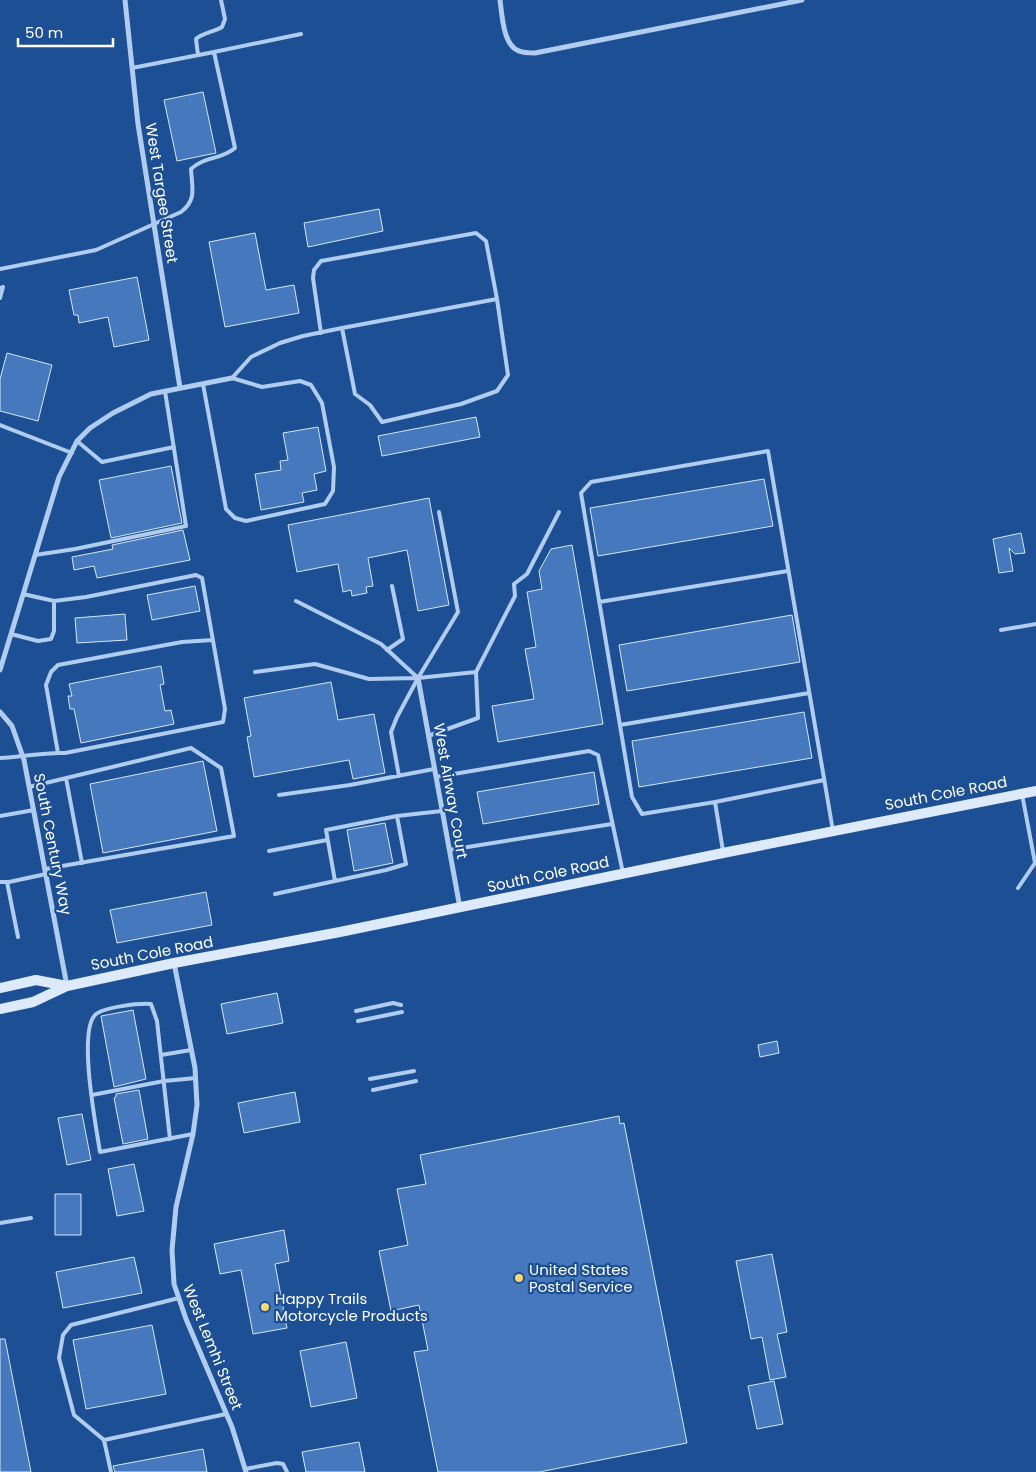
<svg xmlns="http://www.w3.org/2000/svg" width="1036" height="1472" font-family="Poppins,sans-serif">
	<rect width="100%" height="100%" fill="#1d4f95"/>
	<path fill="#4578bc" stroke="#d7e6fb" d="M203 92 216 153 177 161 164 100Z
		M379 209 383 231 308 247 304 223Z
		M255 233 266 290 294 285 299 313 225 327 209 242Z
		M137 277 149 340 114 347 108 317 79 323 78 315H74L69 290Z
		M7 353 52 365 38 421 0 411V379Z
		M476 417 480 437 382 456 378 436Z
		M318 427 326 471 314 474 317 490 302 493 304 502 261 510 255 474 281 470 280 461 288 460 283 433Z
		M171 466 182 523 111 538 99 480Z
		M764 479 773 526 598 556 590 508Z
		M429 498 449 605 418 611 407 550 368 558 373 586 366 587 367 593 352 596 351 590 343 592 338 564 297 572 288 525Z
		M183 530 190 560 97 578 94 566 74 570 72 557 113 549 112 545Z
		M1021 533 1025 553 1015 554 1009 548 1013 571 999 573 993 539Z
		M572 545 603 724 498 742 492 706 534 699 525 649 536 647 527 592 542 589 539 571 551 549Z
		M195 586 200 611 152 620 147 595Z
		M125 614 127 640 77 643 75 618Z
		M792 615 800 662 627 691 619 645Z
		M161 666 164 684 160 685 165 711 171 710 174 724 81 743 74 709H70L68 696H72L69 684Z
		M331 682 338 720 374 714 385 773 353 779 349 760 254 777 247 737 251 736 244 698Z
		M804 712 812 758 639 787 632 741Z
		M203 761 217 831 103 853 90 784Z
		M594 772 599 804 483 824 477 792Z
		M385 823 393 863 354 871 347 830Z
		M206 892 212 925 117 943 110 910Z
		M277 993 283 1023 227 1034 221 1004Z
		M133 1010 146 1079 114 1087 101 1016Z
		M777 1041 779 1053 760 1057 758 1045Z
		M139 1090 148 1139 123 1144 114 1098 116 1097V1094Z
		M295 1092 300 1122 244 1133 238 1103Z
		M82 1114 91 1160 67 1165 58 1118Z
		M619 1116 620 1124 624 1123 687 1443 539 1472H438L414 1352 428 1350 419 1305 391 1311 379 1251 408 1245 397 1189 426 1184 420 1155Z
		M134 1164 144 1211 117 1216 108 1169Z
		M55 1194H81V1235H55Z
		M284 1230 289 1261 275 1264 287 1328 253 1334 241 1270 220 1274 214 1244Z
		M772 1254 787 1332 777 1334 786 1377 770 1380 762 1337 751 1339 736 1261Z
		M134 1257 142 1293 63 1308 56 1272Z
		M152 1325 166 1394 86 1409 73 1340Z
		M0 1339H5L31 1472H0Z
		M346 1342 357 1398 311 1407 300 1351Z
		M774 1381 783 1424 757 1429 748 1386Z
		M359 1442 365 1472H306L302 1452Z
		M203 1449 207 1472H115L113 1466Z"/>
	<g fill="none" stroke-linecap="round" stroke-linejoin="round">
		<path stroke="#b0ccef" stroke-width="4" d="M214 52 301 34
			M198 55 196 39C202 33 214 32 222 27L225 19 221 0
			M0 269 96 250 181 212C197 200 192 188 191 169 205 156 221 160 235 148L214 52 132 68
			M0 288 3 287 0 298
			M321 333 313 278 314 270 321 261 476 233 486 241 497 299
			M203 384 226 509 235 518 246 521 325 504 333 491 334 467 322 403 311 385 300 381 262 387 232 378 251 357 280 343 303 336 342 328 497 299 508 375 497 391 461 404 382 422 370 405 355 394 342 328
			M0 425 72 453
			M77 441 102 462 174 447
			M35 555 75 549 186 526 165 391
			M296 601 381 644 418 678
			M599 602 788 571
			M1001 630 1036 624
			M11 634 38 641 51 639 54 631V601
			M387 650 403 639 392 586
			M255 672 315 664 369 679 418 678 476 672
			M620 725 809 693
			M428 736 478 718 476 672 515 596 514 584 527 574 559 512
			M58 753 46 685 51 672 58 665 182 642 213 640
			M0 758C22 757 44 752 65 753L223 722 225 709 202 578 196 575 86 597 54 601 23 594
			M399 776 391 732 397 717 418 678 458 612 439 512
			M436 777 589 751 598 755 623 873
			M66 778 82 863
			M29 787 191 748 221 768 234 836 45 869
			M279 795 350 785 434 769
			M715 802 824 780
			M0 816 34 810
			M397 816 406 864 386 870 335 881 326 830 397 816 442 811
			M449 850 612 824
			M269 851 327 840
			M723 851 715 802 642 814 632 797 581 493 591 482 768 451 833 831
			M0 882H9L46 874
			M7 882 18 937
			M1018 888 1035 863 1022 794
			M275 894 335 881
			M356 1011 393 1003 401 1005
			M358 1021 402 1012
			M161 1055 191 1050
			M370 1079 414 1071
			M373 1090 416 1081
			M92 1095 164 1081 196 1078
			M170 1139 157 1021 151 1004C140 1003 103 1007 95 1015 78 1033 96 1126 100 1152L193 1134
			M0 1223 31 1218
			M104 1440 74 1415 59 1358 63 1335 71 1325 179 1298
			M245 1469 277 1463 283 1464 287 1472
			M111 1472 104 1440 226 1414"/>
		<path stroke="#b0ccef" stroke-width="5" d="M125 0 138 124 180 388
			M500 0C502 14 503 46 519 51 524 53 530 53 535 53L802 0
			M0 670 59 477 77 441 90 428 113 413 151 394 232 378
			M418 678 460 908
			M0 712 12 726 24 760 67 986
			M174 963 195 1068 197 1105 193 1134 176 1207 172 1250 174 1284 186 1319 232 1427 246 1472"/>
		<path stroke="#ddeafb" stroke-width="10" d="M0 988 36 980 67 986
			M0 1009 33 1002 67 986 174 963 340 932 723 853 1036 791"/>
	</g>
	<g fill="#fed76f" stroke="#1d4f95" stroke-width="2">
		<circle cx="519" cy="1278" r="5"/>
		<circle cx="265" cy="1307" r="5"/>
	</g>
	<g text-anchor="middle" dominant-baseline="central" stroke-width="4.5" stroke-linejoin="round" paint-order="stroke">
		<g font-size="15" fill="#fff" stroke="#1d4f95">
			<text transform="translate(162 193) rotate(81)">West Targee Street</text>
			<text transform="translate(451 791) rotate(80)">West Airway Court</text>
			<text transform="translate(946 793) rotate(-11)">South Cole Road</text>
			<text transform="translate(53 844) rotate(79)">South Century Way</text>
			<text transform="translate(548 874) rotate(-12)">South Cole Road</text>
			<text transform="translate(152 953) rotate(-11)">South Cole Road</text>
			<text transform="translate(213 1347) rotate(68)">West Lemhi Street</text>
		</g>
		<g font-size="15" fill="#fff" stroke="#1d4f95" text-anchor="start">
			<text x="529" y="1269">United States<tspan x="529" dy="17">Postal Service</tspan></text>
			<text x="275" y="1298">Happy Trails<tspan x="275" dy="17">Motorcycle Products</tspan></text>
		</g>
	</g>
	<path d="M18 38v8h95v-8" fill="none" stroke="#ffffff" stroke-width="2.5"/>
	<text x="25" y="38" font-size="15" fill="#ffffff" stroke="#1d4f95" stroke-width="4" paint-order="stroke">50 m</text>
</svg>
